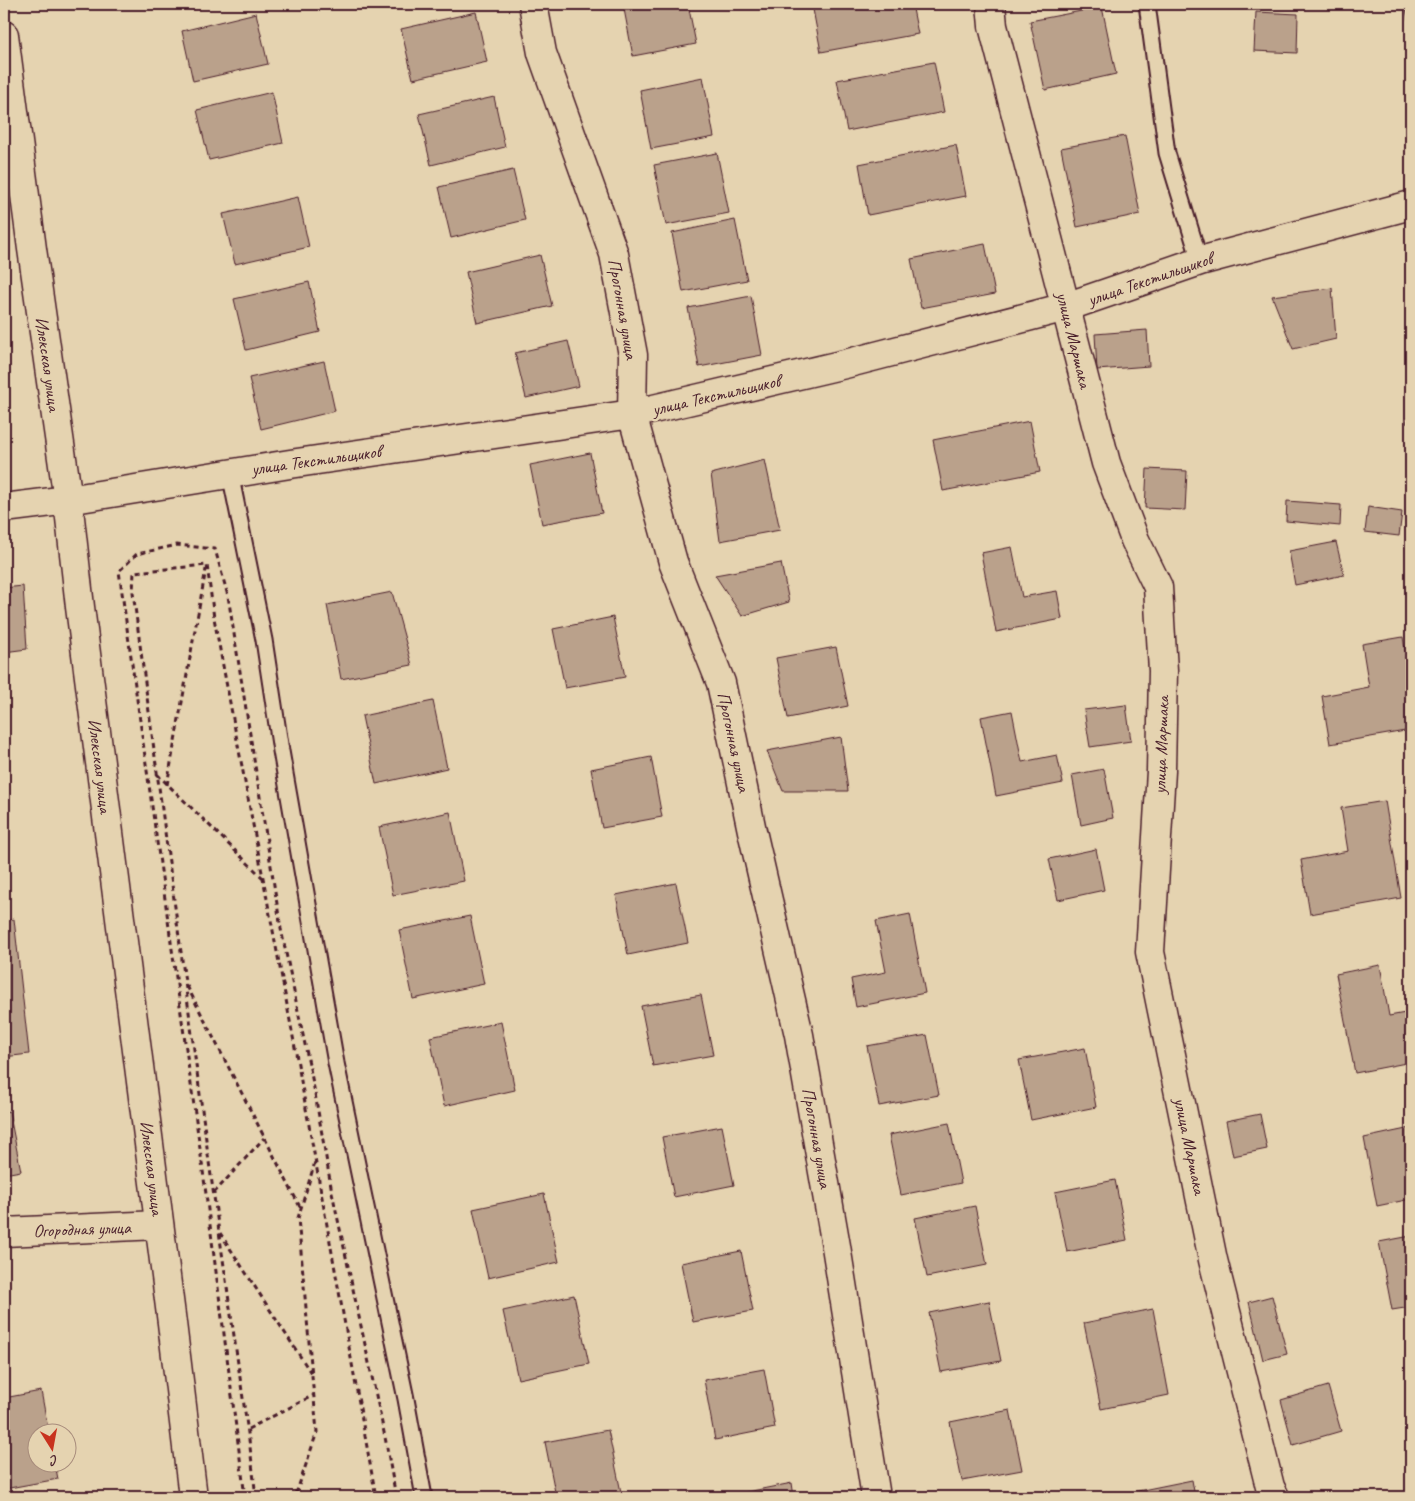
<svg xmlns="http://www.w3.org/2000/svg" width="1415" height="1501" font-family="Caveat,sans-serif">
	<rect width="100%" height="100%" fill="#e5d3b0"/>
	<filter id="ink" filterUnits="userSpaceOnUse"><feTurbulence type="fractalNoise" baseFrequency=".02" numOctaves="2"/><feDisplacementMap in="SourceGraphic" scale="10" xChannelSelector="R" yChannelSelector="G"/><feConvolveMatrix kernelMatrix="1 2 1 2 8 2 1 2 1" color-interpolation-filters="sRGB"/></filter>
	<g filter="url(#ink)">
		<path fill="#baa18b" stroke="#4a1f2b" d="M623 4H688L696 44 633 56Z
			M812 4H912L918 34 821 52Z
			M1405 4H1411V33Z
			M1102 7 1116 74 1045 90 1030 21Z
			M476 12 487 62 413 79 401 29Z
			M1256 12 1298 14 1297 53 1254 51Z
			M256 13 268 64 193 81 182 31Z
			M934 62 944 112 847 131 837 80Z
			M703 77 714 137 651 149 640 90Z
			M272 92 283 143 209 160 197 110Z
			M494 97 505 147 431 165 419 114Z
			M1125 136 1140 214 1077 227 1061 148Z
			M956 145 966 196 868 215 859 164Z
			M717 153 729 213 666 225 654 165Z
			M513 170 525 220 451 238 439 187Z
			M298 197 309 247 235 264 223 214Z
			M735 220 747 280 683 292 672 233Z
			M985 244 995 294 921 308 911 259Z
			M540 255 552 306 477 323 466 272Z
			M309 282 320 332 246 350 234 299Z
			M1332 288 1336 339 1293 349 1272 296Z
			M751 296 762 355 699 367 688 308Z
			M1147 330 1149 366 1097 370 1095 334Z
			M568 341 579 386 526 398 515 353Z
			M324 361 335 411 261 429 249 378Z
			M1411 403V424L1406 423Z
			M1030 421 1040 472 943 491 933 440Z
			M590 453 602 513 542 524 530 465Z
			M765 460 780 530 720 541 711 474Z
			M1147 469 1187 471 1185 510 1145 508Z
			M1287 501 1341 505 1340 526 1286 521Z
			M1368 507 1402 512 1399 536 1365 532Z
			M1336 542 1344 575 1295 585 1289 551Z
			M1012 547 1022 597 1057 591 1062 619 996 632 981 553Z
			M781 563 789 602 742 616 715 575Z
			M23 586 27 649 4 652V588Z
			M392 592 412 665 341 679 327 605Z
			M613 617 625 677 565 688 553 629Z
			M1403 637 1411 686V730L1330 744 1322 696 1369 687 1362 644Z
			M836 647 848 706 788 718 776 658Z
			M433 701 447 768 376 784 362 716Z
			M1126 705 1131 741 1090 747 1084 710Z
			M1012 711 1022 762 1057 755 1063 783 996 796 981 717Z
			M841 737 848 791H783L767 751Z
			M651 757 662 817 602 828 591 769Z
			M1104 769 1113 818 1081 825 1072 775Z
			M1385 801 1401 898 1310 914 1301 860 1348 851 1341 808Z
			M450 812 464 881 393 895 379 827Z
			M1096 849 1104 890 1058 900 1049 859Z
			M676 883 688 943 628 955 616 895Z
			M910 914 925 993 856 1007 851 979 886 972 876 921Z
			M470 916 484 984 413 999 399 930Z
			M14 919 29 1054 4 1057V921Z
			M1380 965 1389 1016 1411 1012V1062L1355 1073 1336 974Z
			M701 995 713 1055 653 1066 641 1006Z
			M501 1022 515 1090 444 1106 430 1037Z
			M927 1035 939 1095 879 1106 867 1046Z
			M1085 1048 1096 1107 1031 1120 1019 1060Z
			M9 1111 21 1171 4 1174V1112Z
			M1260 1114 1267 1149 1233 1156 1226 1121Z
			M949 1123 961 1183 901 1195 889 1135Z
			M722 1126 734 1185 674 1197 662 1137Z
			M1411 1128V1199L1377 1206 1364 1138Z
			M1115 1180 1127 1240 1067 1252 1055 1192Z
			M544 1194 559 1262 488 1278 473 1209Z
			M975 1206 987 1265 927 1277 915 1218Z
			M1411 1236V1307L1392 1310 1379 1242Z
			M741 1251 753 1311 693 1322 681 1263Z
			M574 1295 589 1364 518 1379 503 1311Z
			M1272 1296 1287 1354 1263 1360 1249 1302Z
			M989 1301 1001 1361 941 1372 929 1313Z
			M1153 1309 1169 1395 1101 1409 1084 1323Z
			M764 1369 775 1428 715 1440 704 1380Z
			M1328 1386 1341 1431 1293 1445 1281 1400Z
			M41 1391 49 1434H38V1464H55L58 1479 4 1489V1398Z
			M1010 1410 1022 1470 962 1481 950 1422Z
			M608 1430 622 1497H556L545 1442Z
			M1192 1480 1195 1497H1123V1494Z
			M792 1483 794 1497H732V1495Z"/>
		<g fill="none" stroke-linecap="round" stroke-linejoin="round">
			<defs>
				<path id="lane" d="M1147 4 1167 153 1200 261
					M230 473 264 640 281 751 336 1063 406 1399 424 1497"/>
				<path id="street" d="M533 4 542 53 614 254 633 355 632 414 673 562 721 683 752 831 799 1035 836 1246 876 1497
					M991 4 993 26 1106 463 1135 540 1158 587 1163 671 1161 771 1150 952 1213 1260 1270 1487 1275 1497
					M4 508 68 500 290 464 632 414 845 364 1066 307 1200 261 1411 205
					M4 1232 159 1225"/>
				<path id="secondary" d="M4 35 32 249 68 500 80 607 172 1323 193 1497"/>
			</defs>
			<use href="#lane" stroke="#4a1f2b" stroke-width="19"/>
			<use href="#street" stroke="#4a1f2b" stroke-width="31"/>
			<use href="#secondary" stroke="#4a1f2b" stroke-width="31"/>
			<path stroke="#4a1f2b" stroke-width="3" stroke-dasharray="5 4" stroke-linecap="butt" d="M157 774 263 878
				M167 785 206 569
				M187 986 301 1209
				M214 1193 264 1138
				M220 1233 311 1373
				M248 1429 314 1395
				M245 1497 202 1163 119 571 137 554 177 545 215 549 228 596 281 929 314 1088 332 1192 385 1437 396 1497
				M256 1497 250 1447 209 1162 133 592 134 572 207 565 214 618 294 1042 376 1497
				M287 1497 297 1491 317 1432 298 1218 315 1162"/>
			<use href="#lane" stroke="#e5d3b0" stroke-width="15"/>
			<use href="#street" stroke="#e5d3b0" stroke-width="28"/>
			<use href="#secondary" stroke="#e5d3b0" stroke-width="28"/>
		</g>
	</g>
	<g text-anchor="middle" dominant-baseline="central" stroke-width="5" stroke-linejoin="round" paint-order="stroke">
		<g font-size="18" fill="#4a1f2b" stroke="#e5d3b0">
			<text transform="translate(1150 279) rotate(-19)">улица Текстильщиков</text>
			<text transform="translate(623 309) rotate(80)">Прогонная улица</text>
			<text transform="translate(1074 340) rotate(76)">улица Маршака</text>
			<text transform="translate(48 364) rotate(82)">Илекская улица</text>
			<text transform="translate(716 395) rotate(-13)">улица Текстильщиков</text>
			<text transform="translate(316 460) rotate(-8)">улица Текстильщиков</text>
			<text transform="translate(734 742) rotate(78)">Прогонная улица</text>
			<text transform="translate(1161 745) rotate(-88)">улица Маршака</text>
			<text transform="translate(100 766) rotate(83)">Илекская улица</text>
			<text transform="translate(817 1138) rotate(80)">Прогонная улица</text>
			<text transform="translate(1190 1146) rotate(78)">улица Маршака</text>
			<text transform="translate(152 1168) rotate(83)">Илекская улица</text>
			<text transform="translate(82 1229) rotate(-2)">Огородная улица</text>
		</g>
	</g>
	<rect width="1415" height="1501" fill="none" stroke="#e5d3b0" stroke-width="20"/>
	<rect x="10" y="10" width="1395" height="1481" fill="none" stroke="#4a1f2b" stroke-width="2" filter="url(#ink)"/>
	<g transform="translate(52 1448) rotate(169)"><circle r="24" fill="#e5d3b0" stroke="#a78b7b"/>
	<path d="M0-4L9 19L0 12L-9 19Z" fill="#c8321e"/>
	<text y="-8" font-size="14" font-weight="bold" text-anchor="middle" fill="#4a1f2b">С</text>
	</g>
</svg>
